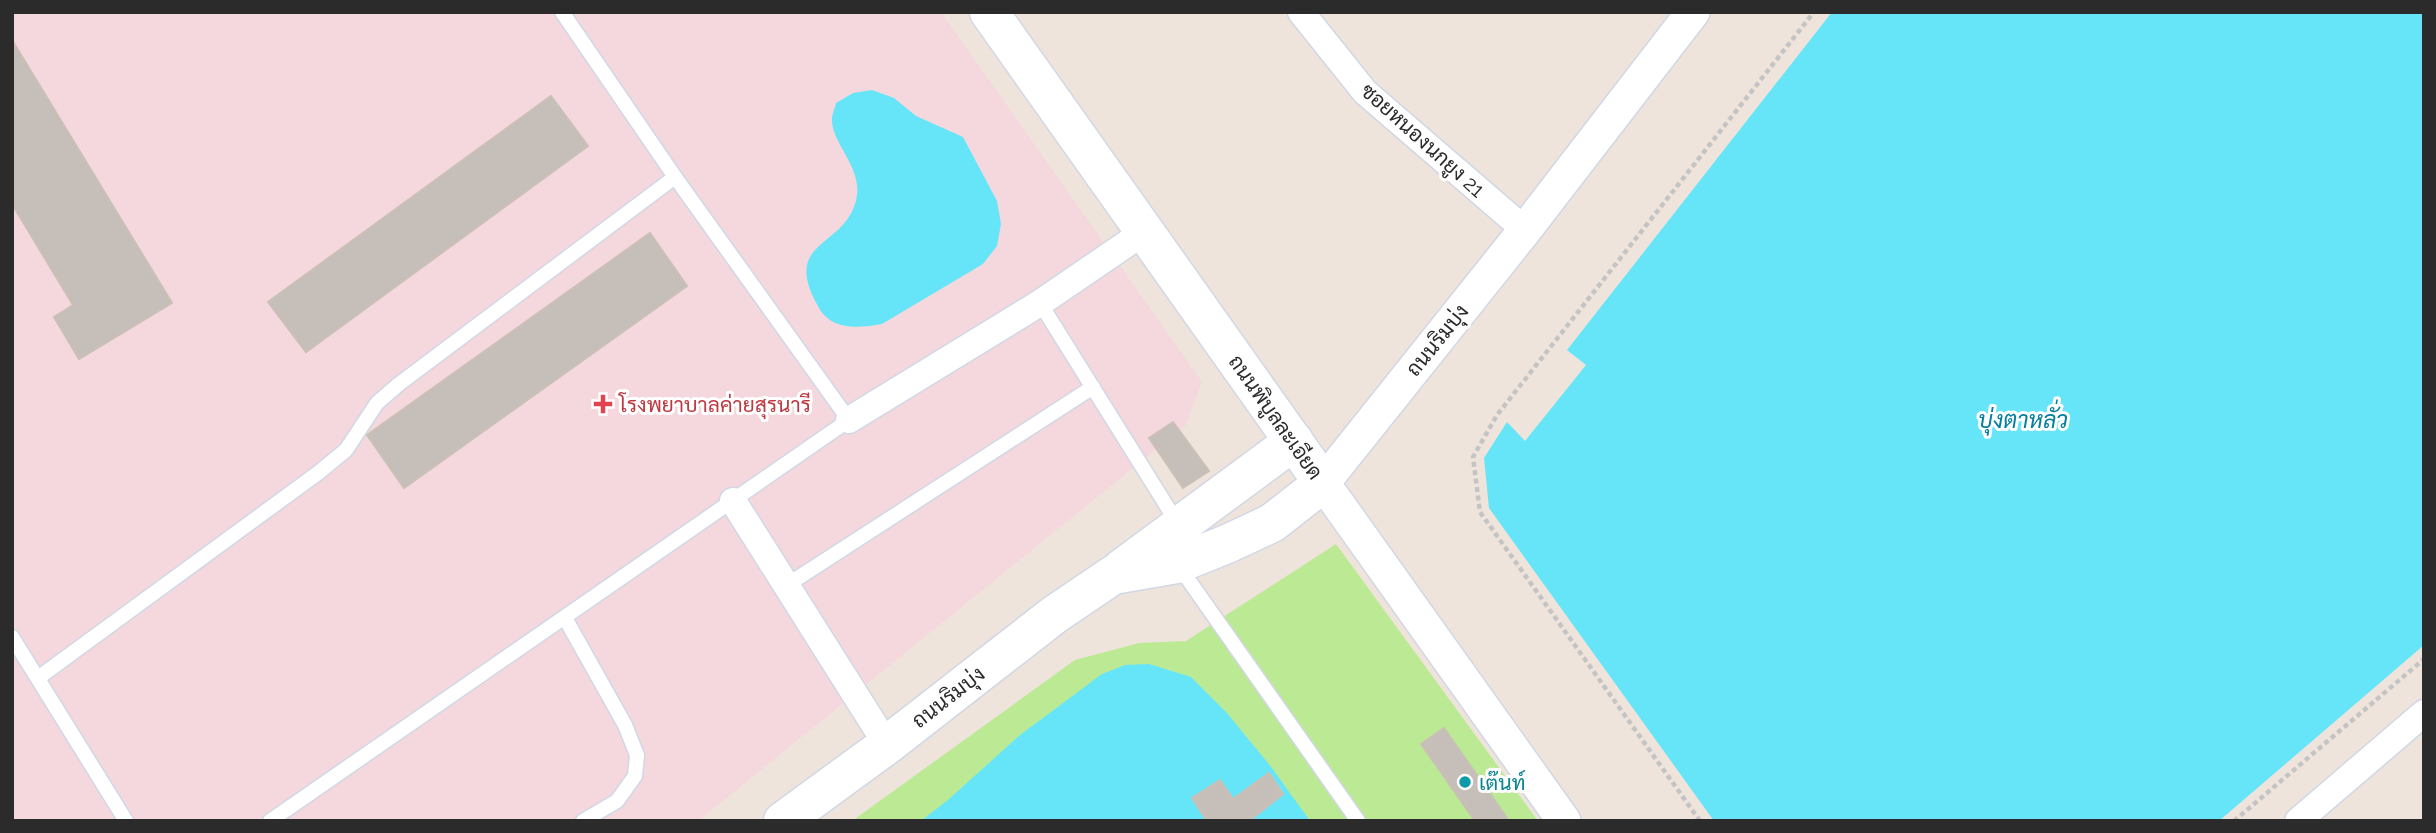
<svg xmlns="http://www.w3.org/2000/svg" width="2436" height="833" font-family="Raleway,Sarabun,sans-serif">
	<rect width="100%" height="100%" fill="#eee4dc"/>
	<path fill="#f5d8de" d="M12 12H941L1202 382 1186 425 698 821H12Z"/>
	<path fill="#bce994" d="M1336 544 1538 821H852L1075 660 1139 643 1186 641Z"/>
	<path fill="#66e5f9" d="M1832 12H2424V645L2219 821H1714L1489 508 1484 458 1507 422 1525 441 1586 365 1567 350Z
		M872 90 894 98 916 116 963 137 997 201 1001 224 997 246 983 264 882 324C860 328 832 331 819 308 778 237 849 250 857 195 861 166 831 142 832 119 832 114 835 108 836 103L853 93Z
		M1149 664 1191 677 1226 712 1272 768 1310 821H921L949 799 1020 735 1102 674 1125 665Z"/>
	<path fill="#c6beb8" stroke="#cac0b5" stroke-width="2" d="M12 40 172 303 79 359 54 317 73 305 12 204Z
		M551 96 588 146 306 352 268 302Z
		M650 233 687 286 404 488 367 435Z
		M1173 422 1209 471 1183 488 1149 438Z
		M1444 728 1509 821H1475L1421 744Z
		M1269 773 1283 794 1249 821H1207L1192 798 1220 780 1233 799Z"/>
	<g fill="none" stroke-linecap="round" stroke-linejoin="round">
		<defs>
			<path id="service" d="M1040 303 1178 524
				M1178 565 1358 821
				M787 585 1093 387
				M565 618 625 725 637 755 635 776 617 801 583 821
				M12 637 126 821
				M38 678 318 473 346 450 377 403 399 384 675 177
				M270 821 849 420 675 177 562 12"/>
			<path id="minor" d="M1301 12 1365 92 1525 230
				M849 420 1040 303 1144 232
				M733 501 887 745
				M2298 821 2424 713"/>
			<path id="tertiary" d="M1564 821 1323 483 1525 230 1693 12"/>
			<path id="secondary" d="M1121 569 1294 441
				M783 821 887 745 1054 615 1113 575 1177 564 1227 544 1272 523 1323 483 989 12"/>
		</defs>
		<use href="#service" stroke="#d1d7e5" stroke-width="17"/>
		<use href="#minor" stroke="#d1d7e5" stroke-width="29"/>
		<use href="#tertiary" stroke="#d1d7e5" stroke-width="36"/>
		<use href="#secondary" stroke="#d1d7e5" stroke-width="41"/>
		<path stroke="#c4c4c4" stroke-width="4.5" stroke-dasharray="5 3.5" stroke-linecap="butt" d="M1700 821 1480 512 1473 457 1497 415 1814 12
			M2234 821 2424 659"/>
		<use href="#service" stroke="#fff" stroke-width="14"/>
		<use href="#minor" stroke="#fff" stroke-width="26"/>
		<use href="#tertiary" stroke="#fff" stroke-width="33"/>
		<use href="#secondary" stroke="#fff" stroke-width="38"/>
	</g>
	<path fill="#e0444e" stroke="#fff" stroke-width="2.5" d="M599.5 393.5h7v7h7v7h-7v7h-7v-7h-7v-7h7z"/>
	<circle fill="#0f9aa8" stroke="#fff" stroke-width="2.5" cx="1465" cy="782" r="7"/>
	<g text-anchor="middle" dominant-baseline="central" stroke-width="6" stroke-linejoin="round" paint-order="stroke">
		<g font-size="21" fill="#2b2b2b" stroke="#fff">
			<text transform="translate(1423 140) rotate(42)">ซอยหนองนกยูง 21</text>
			<text transform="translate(1437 340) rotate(-51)">ถนนริมบุ่ง</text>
			<text transform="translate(1276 417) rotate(55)">ถนนพิบูลละเอียด</text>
			<text transform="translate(948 697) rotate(-38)">ถนนริมบุ่ง</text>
		</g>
		<g font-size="21" fill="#be3a42" stroke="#fff" text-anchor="start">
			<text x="619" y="404">โรงพยาบาลค่ายสุรนารี</text>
		</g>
		<g font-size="21" fill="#0d838f" stroke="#fff" text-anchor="start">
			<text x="1479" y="782">เต๊นท์</text>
		</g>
		<g font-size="23" font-style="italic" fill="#037ea0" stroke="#fff">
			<text x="2023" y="419">บุ่งตาหลั่ว</text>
		</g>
	</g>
	<rect width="2436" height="833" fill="none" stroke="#2b2b2b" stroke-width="28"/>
</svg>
